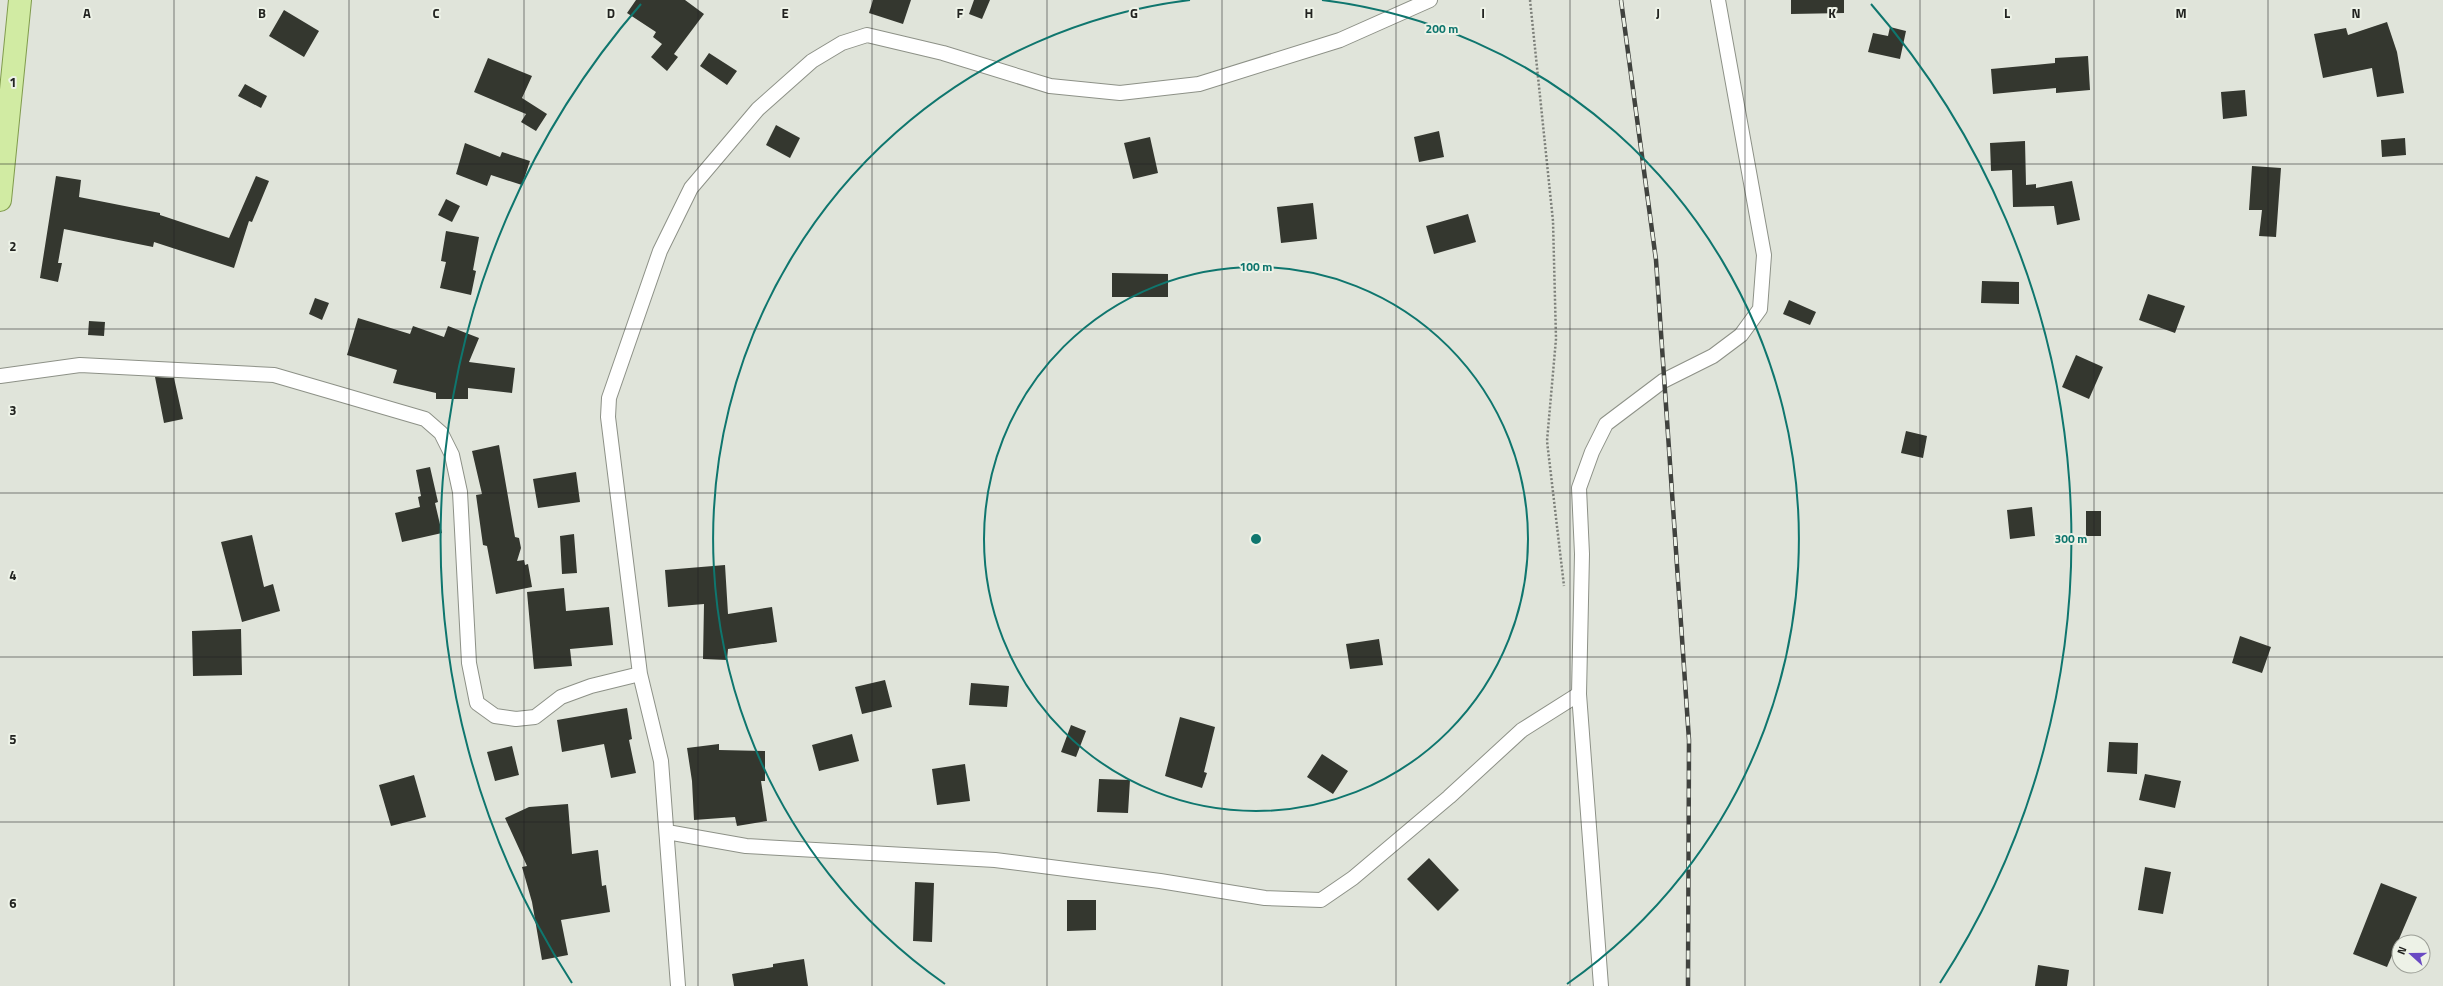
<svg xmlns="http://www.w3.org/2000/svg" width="2443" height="986" font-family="'Titillium Web',sans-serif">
	<rect width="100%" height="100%" fill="#e0e4da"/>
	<path fill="#34372f" d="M636 0H685L704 14 674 54 678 57 667 71 651 57 662 44 653 37 656 32 627 13Z
		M873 0H911L903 24 869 13Z
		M974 0H990L982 19 969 14Z
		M1791 0H1844V13L1791 14Z
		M284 10 319 31 304 57 269 36Z
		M2387 22 2397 52 2404 93 2377 97 2372 68 2323 78 2314 34 2346 28 2348 35Z
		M1890 27 1906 31 1900 59 1868 52 1873 33 1888 36Z
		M709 53 737 71 727 85 700 66Z
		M2088 56 2090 90 2056 93V88L1993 94 1991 69 2055 63V58Z
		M488 58 532 76 522 98 547 114 536 131 521 122 526 114 474 92Z
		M245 84 267 96 261 108 238 96Z
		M2245 90 2247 116 2223 119 2221 92Z
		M776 125 800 138 790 158 766 145Z
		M1439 131 1444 157 1419 162 1414 137Z
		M1150 137 1158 173 1133 179 1124 143Z
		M2405 138 2406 155 2382 157 2381 140Z
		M2025 141 2026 185 2036 184V188L2072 181 2080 220 2057 225 2054 206 2013 207 2012 170 1991 171 1990 143Z
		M465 143 500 157 502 152 530 161 522 185 491 175 487 186 456 174Z
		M2252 166 2281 168 2276 237 2259 236 2262 210H2249Z
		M56 176 81 180 79 197 160 213V215L229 238 256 176 269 181 252 222 249 221 234 268 154 242 153 247 64 229 58 263H62L58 282 40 278Z
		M446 199 460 206 452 222 438 215Z
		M1313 203 1317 239 1281 243 1277 207Z
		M1468 214 1476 242 1434 254 1426 226Z
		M446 231 479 237 473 270 476 271 471 295 440 288 446 262 441 261Z
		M1112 273 1168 274V297H1112Z
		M1982 281 2019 282V304L1981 303Z
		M2148 294 2185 306 2175 333 2139 320Z
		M315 298 329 303 322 320 309 314Z
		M1789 300 1816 312 1810 325 1783 314Z
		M358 318 410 334 413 326 444 337 448 326 479 338 469 362 515 368 512 393 468 388V399H436V393L393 383 397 370 347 355Z
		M89 321 105 322 104 336 88 335Z
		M2076 355 2103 367 2089 399 2062 387Z
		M155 377 174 378 183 419 164 423Z
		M1906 431 1927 436 1923 458 1901 453Z
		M499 445 515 537 519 538 521 548 517 561 524 560 525 565 528 564 532 587 496 594 487 546 483 545 476 495 482 494 472 451Z
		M430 467 438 502 435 503 442 533 402 542 395 513 420 507 418 497 421 496 416 470Z
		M576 472 580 502 538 508 533 479Z
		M2032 507 2035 536 2010 539 2007 510Z
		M2086 511H2101V536H2086Z
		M574 534 577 573 562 574 560 536Z
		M252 535 264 587 273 584 280 611 242 622 221 542Z
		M725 565 728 614 772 607 777 642 728 649 727 660 703 659 704 604 668 607 665 570Z
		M564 588 566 611 609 607 613 645 570 649 572 666 534 669 527 592Z
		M241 629 242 675 193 676 192 631Z
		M2240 636 2271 647 2262 673 2232 663Z
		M1379 639 1383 665 1350 669 1346 644Z
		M885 680 892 707 862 714 855 687Z
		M971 683 1009 686 1007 707 969 705Z
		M627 708 632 739 629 740 636 773 611 778 604 744 562 752 557 720Z
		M1180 717 1215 727 1204 772 1207 773 1202 788 1165 776Z
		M1071 725 1086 731 1076 757 1061 752Z
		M852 734 859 761 819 771 812 745Z
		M2109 742 2138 743 2137 774 2107 772Z
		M719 744V750L765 751V781H761L767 821 737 826 735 817 694 820 692 781 687 748Z
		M512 746 519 775 495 781 487 752Z
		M1322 754 1348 771 1333 794 1307 777Z
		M965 764 970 801 937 805 932 769Z
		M2145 774 2181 781 2175 808 2139 800Z
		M414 775 426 817 391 826 379 785Z
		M1099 779 1130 780 1128 813 1097 812Z
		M568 804 572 854 598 850 602 886 606 885 610 912 561 920 568 955 542 960 532 902 522 867 527 866 505 818 529 807Z
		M1429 858 1459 890 1438 911 1407 879Z
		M2145 867 2171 872 2163 914 2138 910Z
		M915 882 934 883 932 942 913 941Z
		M2381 883 2417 897 2387 967 2353 954Z
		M1067 900H1096V930L1067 931Z
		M804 959 808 986H734L732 974 773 967V964Z
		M2038 965 2069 970 2067 986H2035Z"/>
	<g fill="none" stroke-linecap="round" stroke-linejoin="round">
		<defs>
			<path id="street" d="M0 376 80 365 274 375 425 419 441 433 452 455 460 492 469 663 477 703 495 716 516 719 535 717 561 697 591 686 640 674
				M667 832 746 846 995 860 1160 881 1265 898 1321 900 1353 878 1449 797 1522 730 1579 694
				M678 986 661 761 640 674 608 417 609 398 660 251 691 188 758 109 812 61 842 43 867 35 943 53 1050 86 1120 93 1199 84 1340 40 1430 0
				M1601 986 1579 694 1582 554 1579 488 1592 452 1606 424 1663 381 1713 356 1741 335 1760 309 1764 255 1718 0"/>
			<path id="primary" d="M0 200 20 0"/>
		</defs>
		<use href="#street" stroke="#8d9187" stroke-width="16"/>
		<use href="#primary" stroke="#809c4d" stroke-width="24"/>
		<path stroke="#7c7f79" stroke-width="2.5" stroke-dasharray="2 2" stroke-linecap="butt" d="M1530 0 1553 221 1556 339 1547 441 1564 586"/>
		<use href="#street" stroke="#fff" stroke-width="14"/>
		<use href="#primary" stroke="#d1eba3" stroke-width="22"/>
		<defs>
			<path id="rail" d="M1621 0 1656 260 1689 740 1688 986"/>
		</defs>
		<use href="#rail" stroke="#40423e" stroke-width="4.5"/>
		<use href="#rail" stroke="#edf2e7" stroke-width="3" stroke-dasharray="9" stroke-linecap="butt"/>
	</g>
	<path fill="none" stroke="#222320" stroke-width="1" stroke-opacity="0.55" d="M174 0V986M349 0V986M524 0V986M698 0V986M872 0V986M1047 0V986M1222 0V986M1396 0V986M1570 0V986M1745 0V986M1920 0V986M2094 0V986M2268 0V986M0 164H2443M0 329H2443M0 493H2443M0 657H2443M0 822H2443"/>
	<g fill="none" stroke="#0f766e" stroke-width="2">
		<circle cx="1256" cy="539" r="272"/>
		<path d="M945 984A543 543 0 0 1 1190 0M1322 0A543 543 0 0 1 1567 984"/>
		<path d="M572 983A815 815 0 0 1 641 4M1871 4A815 815 0 0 1 1940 983"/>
	</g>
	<g font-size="13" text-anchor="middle" font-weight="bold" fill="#222320" stroke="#edf2e7" stroke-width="4" stroke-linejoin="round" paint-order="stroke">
		<text x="87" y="18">A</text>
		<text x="262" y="18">B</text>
		<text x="436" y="18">C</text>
		<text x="611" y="18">D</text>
		<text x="785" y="18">E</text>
		<text x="960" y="18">F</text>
		<text x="1134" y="18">G</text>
		<text x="1309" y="18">H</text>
		<text x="1483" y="18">I</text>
		<text x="1658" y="18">J</text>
		<text x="1832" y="18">K</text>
		<text x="2007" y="18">L</text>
		<text x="2181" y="18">M</text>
		<text x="2356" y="18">N</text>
		<text x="13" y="87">1</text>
		<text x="13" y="251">2</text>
		<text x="13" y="415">3</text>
		<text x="13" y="580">4</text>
		<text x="13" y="744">5</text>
		<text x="13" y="908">6</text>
	</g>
	<circle cx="1256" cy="539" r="6" fill="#0f766e" stroke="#edf2e7" stroke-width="2"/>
	<g font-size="12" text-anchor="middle" font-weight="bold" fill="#0f766e" stroke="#edf2e7" stroke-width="4" stroke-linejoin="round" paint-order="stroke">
		<text x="1442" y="33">200 m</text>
		<text x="1256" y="271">100 m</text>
		<text x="2071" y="543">300 m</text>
	</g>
	<g transform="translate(2411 954) rotate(291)"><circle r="19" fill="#edf2e7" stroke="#9c9f97"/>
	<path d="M0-3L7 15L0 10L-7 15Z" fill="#694ac3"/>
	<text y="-6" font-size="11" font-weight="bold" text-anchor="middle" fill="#222320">N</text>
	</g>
</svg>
